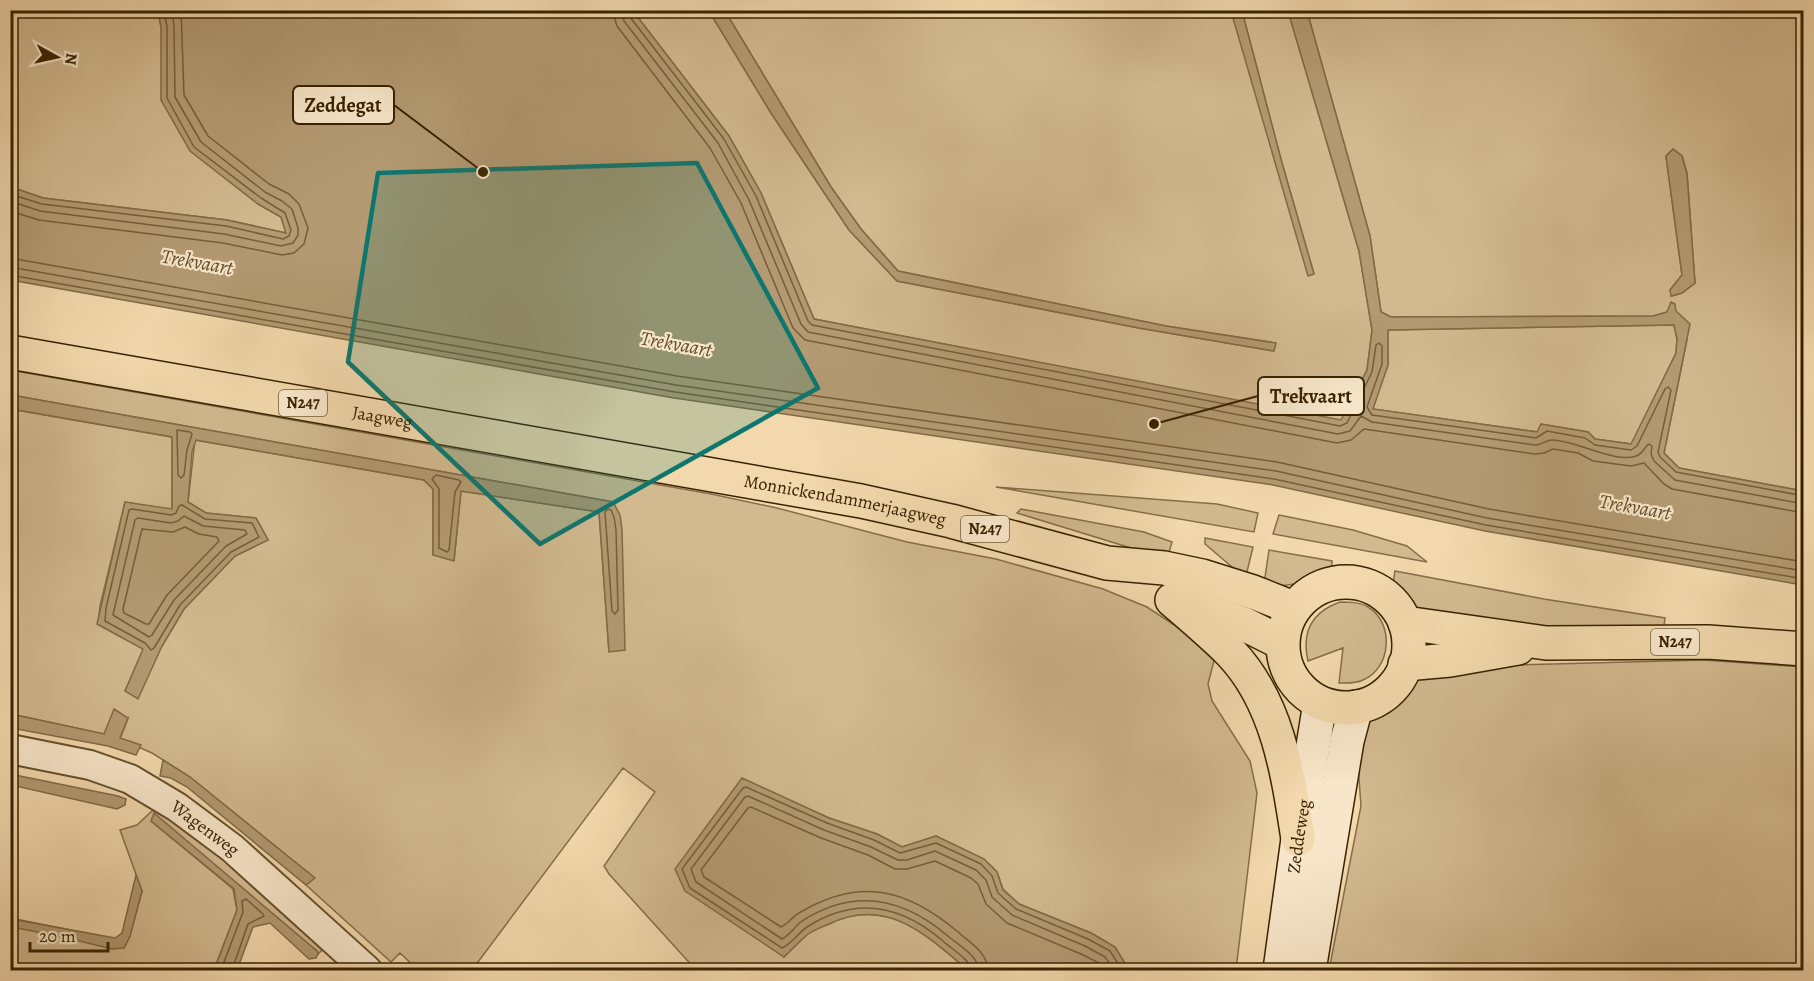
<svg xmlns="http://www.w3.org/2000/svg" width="1814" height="981" font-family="Alegreya,serif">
	<rect width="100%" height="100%" fill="#f2d8ac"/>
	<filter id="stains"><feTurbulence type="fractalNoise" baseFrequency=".00333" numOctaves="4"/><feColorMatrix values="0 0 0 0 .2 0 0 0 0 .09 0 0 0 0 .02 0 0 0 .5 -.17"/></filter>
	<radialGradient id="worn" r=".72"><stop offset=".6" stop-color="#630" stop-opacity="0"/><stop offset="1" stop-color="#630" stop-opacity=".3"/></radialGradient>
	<path fill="#d2b98f" stroke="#856e48" stroke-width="1.5" fill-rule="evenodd" d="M11 11H158L161 27 258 204 281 217 286 233 227 220 43 198 11 187Z
		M633 11H709L771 113 849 230 897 281 1139 328 1273 351 1275 343 1166 326 898 271 861 229 831 187 725 11H1231L1314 274 1282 163 1242 11H1288L1359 251 1372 330 1367 370 1341 421 814 319 761 193 729 136Z
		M1307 11H1803V491L1679 468 1664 453 1687 340 1667 312 1653 316 1391 317 1381 312 1370 236ZM1673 149 1682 156 1687 173 1695 283 1682 293 1672 296 1670 290 1682 275 1666 156Z
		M1674 325 1677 339 1676 353 1632 444 1595 439 1588 432 1541 424 1538 432 1372 409 1388 365V330Z
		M10 370 711 494 777 508 907 542 996 559 1103 589 1147 607 1182 630 1215 657 1208 684 1212 701 1250 761 1257 793 1236 970H1129L1115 947 1091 933 1019 904 1003 889 997 872 984 859 936 836 902 847 877 834 829 818 742 779 784 957C792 949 800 941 808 934 814 930 822 927 829 924 887 896 926 935 968 970H696L609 874 604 866 655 792 623 768 472 970H418L400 953 391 962 306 885 314 878 190 777 152 753 120 739 128 718 104 734 11 714V409L172 437V510L125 502 100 606 98 624 144 649 125 691 162 646 184 609 235 556 268 540 256 518 206 513 188 502 195 440 424 480 433 489V555L454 560 461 491 599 512 609 652 613 502 11 395Z
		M996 487 1217 504 1258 513 1254 532Z
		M1021 509 1144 532 1172 542 1167 559 1017 513Z
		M1279 515 1353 530 1407 546 1427 562 1273 534Z
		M1205 538 1253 547 1246 576 1238 572 1205 544Z
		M1269 550 1332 561V570C1302 579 1298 589 1264 584Z
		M1395 571 1544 599 1665 618 1664 626 1538 627 1424 614 1413 607 1393 583Z
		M1340 602C1349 602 1360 602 1368 607 1395 623 1391 669 1363 680 1355 684 1347 683 1339 683L1343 648 1308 661C1301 631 1312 612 1340 602Z
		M1704 660 1803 667V970H1329L1361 806 1356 738 1368 715 1389 703 1400 692 1409 679 1480 666Z
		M155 808 172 812 319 936 323 949 318 954 317 951 151 821 233 889 237 910 214 970H11L10 918 115 939 124 948 130 936 142 891 120 830 137 825Z"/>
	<path fill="#b39a72" stroke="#826a44" stroke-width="1.5" fill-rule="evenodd" d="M158 11H633L729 136 761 193 814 319 1341 420 1367 370 1372 330 1359 251 1288 11H1307L1370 236 1381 312 1391 317 1653 316 1667 312 1671 302 1675 304 1676 311 1690 324 1664 453 1679 468 1803 491V585L1485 531 1273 485 674 398 11 280V187L43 198 227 220 286 233 281 217 258 204 190 151 161 100V27ZM1674 325 1677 339 1676 353 1631 444 1595 439 1588 432 1541 424 1537 432 1373 409 1388 365V330Z
		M709 11H725L831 187 861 229 898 271 1166 326 1276 343 1274 351 1139 328 897 281 849 230 771 113Z
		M1231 11H1242L1282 163 1314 274 1308 276Z
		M1673 149 1682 156 1687 174 1695 283 1682 293 1671 296 1670 290 1682 275 1666 156Z
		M11 395 613 502 620 515 622 529 625 650 609 652 599 512 461 491 454 561 433 555V489L424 480 196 440 192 452 188 502 206 513 256 518 268 540 235 556 184 609 162 646 138 699 125 691 143 649 97 624 125 502 172 509V437L11 409Z
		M114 709 128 718 120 738 141 745 136 755 108 746 11 728V714L104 734Z
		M163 760 190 777 315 878 306 885 187 787 171 778 160 776Z
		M10 774 118 796 126 799 125 805 117 809 11 785Z
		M742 778 829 818 877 834 902 847 936 836 984 859 997 872 1003 890 1019 904 1091 933 1115 947 1129 970H968C926 935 887 896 829 924 822 927 814 930 808 934 800 941 792 949 784 957L685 891 675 869Z
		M154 813 317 951 318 954 316 958 309 959 270 923 253 927 237 970H214L237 910 234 889 151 821Z
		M136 875 142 891 130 936 124 948 112 949 63 937 11 927V919L115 938 122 933Z"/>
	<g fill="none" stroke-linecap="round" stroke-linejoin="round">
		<path stroke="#765e39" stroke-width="1.5" d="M612 10 617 26 710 148 741 203 793 328 805 340 1337 443 1351 440 1364 429 1535 454 1544 453 1553 449 1578 453 1593 461 1631 466 1644 463 1664 484 1672 489 1804 513
			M621 10 624 21 718 143 749 200 801 324 808 332 1338 434 1350 431 1361 416 1372 422 1535 445C1542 445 1546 440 1552 440 1575 440 1616 464 1636 456 1643 454 1644 447 1649 444L1652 446 1651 454 1654 461 1675 480 1804 504
			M629 10 630 17 724 139 756 196 808 321 812 325 1340 426 1347 423 1372 372 1376 345 1379 343 1382 346V364L1367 407 1372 415 1536 438 1547 431 1585 438 1595 445 1631 450 1637 446 1665 389 1668 387 1671 390 1658 452 1660 457 1676 472 1804 496
			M10 194 42 204 226 226 283 239 289 236 291 230 285 213 261 198 194 147 167 98V27L164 10
			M10 201 40 211 224 234 281 246 293 243 298 235V228L292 209 282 201 265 192 201 142 175 97 174 27 172 10
			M10 211 39 220 223 243 282 255 294 253 304 244 308 228 299 204 289 194 269 184 208 136 184 95 181 10
			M10 258 677 376 1277 462 1489 509 1804 562
			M10 267 676 385 1276 471 1487 518 1804 571
			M10 275 675 392 1274 479 1486 525 1804 579
			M177 430 190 432 192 434 187 450 184 475 181 478 178 475Z
			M436 475 459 480 461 482 455 492 449 550 447 552 439 548V489L432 479Z
			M182 505 205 519 252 523 259 537 231 552 180 605 154 648 151 650 145 643 105 621 106 608 129 510 132 509 171 515 176 513 179 506Z
			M608 509 611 510 614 517 616 530 618 610 615 614 612 611 605 512Z
			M184 516 203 526 245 530 247 534 226 546 174 600 152 635 149 637 113 615 135 520 138 518 171 523 178 521Z
			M185 527 199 534 217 537 219 541 167 595 149 624H146L124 613 123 609 142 529 173 532Z
			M221 970 243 912 242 901 246 899 263 914 264 916 248 924 232 970
			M971 970C970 959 951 949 943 941 901 905 855 896 807 927 798 933 792 944 782 948L690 888 682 869 743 788 746 787 827 823 874 840 900 853 936 843 981 864 992 876 998 893 1016 909 1088 939 1110 951 1122 970
			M979 970C978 956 960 946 949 937 904 898 855 887 802 921 795 926 790 935 782 939L696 882 691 869 745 797 748 796 824 830 871 847 898 860H907L935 851 976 870 986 880 992 897 1012 915 1085 946 1105 957 1114 970
			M988 970C987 952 970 943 958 932 906 888 859 877 799 913 792 917 788 924 781 927L704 877 701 870 748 808 751 807 821 838 868 855 895 869H907L935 861 971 878 978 884 986 904 1007 923 1081 954 1099 963 1104 970"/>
		<defs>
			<g id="minor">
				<path id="s1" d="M10 749 90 765 130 779 177 807 232 848 367 970"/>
			</g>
			<g id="secondary">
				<path id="s2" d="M1280 970 1298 839 1320 703"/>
				<path d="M1309 970 1347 741 1356 707"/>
			</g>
			<g id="primary">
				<path id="s3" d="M10 352 861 501 951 521 1107 563 1164 568 1202 576 1253 592 1293 608"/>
				<circle cx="1346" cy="645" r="63"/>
				<path d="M1172 600C1192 617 1212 634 1230 652 1278 702 1288 774 1298 839"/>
				<path d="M1184 604 1242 623 1282 643"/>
				<path d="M1405 623 1546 643 1708 642 1804 649"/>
				<path d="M1405 664 1450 660 1518 648"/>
			</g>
		</defs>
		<use href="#minor" stroke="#66502b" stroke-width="32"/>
		<use href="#secondary" stroke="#382200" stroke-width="36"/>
		<use href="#primary" stroke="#382200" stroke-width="36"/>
		<use href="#minor" stroke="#f7e6c9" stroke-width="28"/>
		<use href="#secondary" stroke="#f7e6c9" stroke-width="33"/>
		<use href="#primary" stroke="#f2d8ac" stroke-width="33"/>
	</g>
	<path fill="#0f766e" fill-opacity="0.2" stroke="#0f766e" stroke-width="4.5" stroke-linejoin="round" d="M697 163 818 388 540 544 348 362 378 173Z"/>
	<g text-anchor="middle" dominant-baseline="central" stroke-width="4.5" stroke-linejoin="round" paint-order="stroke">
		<g fill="#f7e6c9" stroke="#715d3c" stroke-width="1.5">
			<rect x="279" y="390" width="48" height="26" rx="4.5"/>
			<rect x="961" y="516" width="48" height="26" rx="4.5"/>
			<rect x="1651" y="629" width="48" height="26" rx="4.5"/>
		</g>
		<g font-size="16" font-weight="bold" fill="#382200">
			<text x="303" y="403">N247</text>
			<text x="985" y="529">N247</text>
			<text x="1675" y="642">N247</text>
		</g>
		<g font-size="18" fill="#382200" stroke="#f7e6c9">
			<text stroke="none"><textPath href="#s3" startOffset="378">Jaagweg</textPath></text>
			<text stroke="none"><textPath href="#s3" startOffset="848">Monnickendammerjaagweg</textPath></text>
			<text stroke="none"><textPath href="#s1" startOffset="214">Wagenweg</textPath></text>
			<text stroke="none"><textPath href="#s2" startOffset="135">Zeddeweg</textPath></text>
		</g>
		<g font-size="20" font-style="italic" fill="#634c28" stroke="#f7e6c9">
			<text transform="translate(197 262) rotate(10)">Trekvaart</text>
			<text transform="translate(676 344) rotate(10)">Trekvaart</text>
			<text transform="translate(1635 507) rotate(10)">Trekvaart</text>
		</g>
	</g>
	<path fill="none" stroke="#382200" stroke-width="2" d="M483 172L394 105M1154 424L1258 396"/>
	<g fill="#382200" stroke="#f7e6c9" stroke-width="2">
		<circle cx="483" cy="172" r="6"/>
		<circle cx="1154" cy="424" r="6"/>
	</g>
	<g fill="#f7e6c9" stroke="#382200" stroke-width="2">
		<rect x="293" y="86" width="101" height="38" rx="6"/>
		<rect x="1258" y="377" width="106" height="38" rx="6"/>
	</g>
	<g font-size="20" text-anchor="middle" font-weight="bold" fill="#382200">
		<text x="343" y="112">Zeddegat</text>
		<text x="1311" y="403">Trekvaart</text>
	</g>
	<rect width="1814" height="981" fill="none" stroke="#f2d8ac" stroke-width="36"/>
	<rect x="12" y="12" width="1790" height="957" fill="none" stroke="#382200" stroke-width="3"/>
	<rect x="18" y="18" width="1778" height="945" fill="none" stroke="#382200" stroke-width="1.5"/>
	<g transform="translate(57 57) rotate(98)" stroke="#f7e6c9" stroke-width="4.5" paint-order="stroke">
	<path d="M0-4.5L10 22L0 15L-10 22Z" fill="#382200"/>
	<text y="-9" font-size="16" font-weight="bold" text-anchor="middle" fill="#382200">N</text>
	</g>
	<path d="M30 942v9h78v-9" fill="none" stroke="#382200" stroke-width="3"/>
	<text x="39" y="942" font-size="18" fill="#382200" stroke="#f7e6c9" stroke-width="4.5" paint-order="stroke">20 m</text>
	<rect width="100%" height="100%" filter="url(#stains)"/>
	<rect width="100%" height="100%" fill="url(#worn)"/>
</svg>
